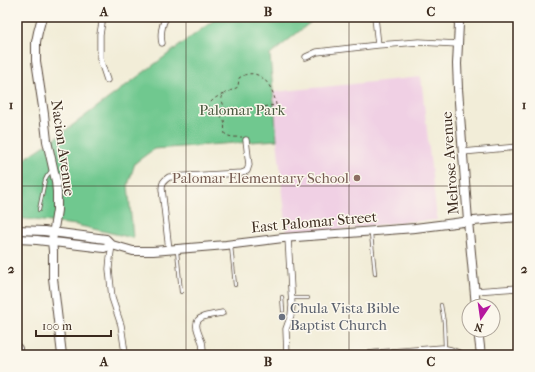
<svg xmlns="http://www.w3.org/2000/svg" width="535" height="372" font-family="'IM FELL French Canon',serif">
	<rect width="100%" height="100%" fill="#fbf7ec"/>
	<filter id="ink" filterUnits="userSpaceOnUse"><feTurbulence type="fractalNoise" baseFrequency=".025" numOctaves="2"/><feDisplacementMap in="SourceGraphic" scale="8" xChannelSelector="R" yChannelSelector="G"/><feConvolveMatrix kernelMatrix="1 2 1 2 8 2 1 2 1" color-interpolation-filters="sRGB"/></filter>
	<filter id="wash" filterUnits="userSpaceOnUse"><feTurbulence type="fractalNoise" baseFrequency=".012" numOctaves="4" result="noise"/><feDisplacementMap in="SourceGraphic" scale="16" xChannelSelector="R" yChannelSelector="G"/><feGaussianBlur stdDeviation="0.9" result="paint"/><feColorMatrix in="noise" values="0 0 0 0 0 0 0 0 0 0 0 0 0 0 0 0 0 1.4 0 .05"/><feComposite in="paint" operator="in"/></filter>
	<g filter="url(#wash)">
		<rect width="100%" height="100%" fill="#f2edd8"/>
		<path fill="#f0d0e4" d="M421 77 437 220 403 222 336 230 287 232 277 140 274 92Z"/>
		<path fill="#6fc88f" stroke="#557956" d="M218 17H317L270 55 277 140 154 149 135 163 128 185 133 238 76 225 17 218V164L54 139Z"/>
	</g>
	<g filter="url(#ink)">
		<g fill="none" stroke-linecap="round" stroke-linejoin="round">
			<defs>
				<path id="lane" d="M39 210 45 180 47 176 51 171
					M371 234 375 274
					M231 246 235 285
					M177 251 181 292
					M282 297 283 311
					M291 298H308
					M441 305 444 322 445 348"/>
				<path id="street" d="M103 17 100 34V59L107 80
					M375 17 378 45
					M162 43C160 35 162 24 166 17
					M306 57 317 52 378 45 419 42 458 44
					M463 152 518 147
					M112 245 110 258 109 269 112 298 121 325 125 353
					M169 250 162 189C162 183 163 181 169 177L242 173 247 171 249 165 246 140
					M475 291 518 288
					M203 355C203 351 203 346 202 342 199 334 191 321 203 317 209 315 216 314 222 313
					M287 355 286 329 291 315 292 306 288 238
					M361 355 376 353 442 348 451 350 464 355
					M510 355 518 354"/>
				<path id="secondary" d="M42 17 38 32 36 42V61L44 114 47 141 56 181 57 192V210L52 241 53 251V278L62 355
					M457 17 459 24 457 64 458 89 468 221 476 306
					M17 230 44 231 106 239 112 245 133 251H153L226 245 283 238 415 228 463 222 518 217
					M17 239 37 240 104 248 112 245
					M478 330 481 355"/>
				<path id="highway" d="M17 349V355"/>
			</defs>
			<use href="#lane" stroke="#56473a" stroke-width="4"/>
			<use href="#street" stroke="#56473a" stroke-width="7"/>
			<use href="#secondary" stroke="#56473a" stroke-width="10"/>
			<use href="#highway" stroke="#56473a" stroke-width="12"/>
			<path stroke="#56473a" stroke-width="1" stroke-dasharray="3 3" stroke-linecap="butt" d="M224 94 238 87 239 78C259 64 274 87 276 105L262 107 261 112
				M226 110C224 105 219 99 224 94 217 96 209 101 208 109 212 113 221 114 224 120 225 124 224 130 225 134 230 138 236 137 242 137"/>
			<use href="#lane" stroke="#fff" stroke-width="2.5"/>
			<use href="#street" stroke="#fff" stroke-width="5.5"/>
			<use href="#secondary" stroke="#fff" stroke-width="8"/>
			<use href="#highway" stroke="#fff" stroke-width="10"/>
		</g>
	</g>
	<path fill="none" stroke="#3b2a1e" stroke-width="1" stroke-opacity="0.55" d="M186 17V355M349 17V355M17 186H518"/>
	<circle fill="#8d6e63" stroke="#fbf7ec" stroke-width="1.5" cx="357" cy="178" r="4"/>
	<circle fill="#6b7280" stroke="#fbf7ec" stroke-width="1.5" cx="282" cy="317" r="4"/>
	<g text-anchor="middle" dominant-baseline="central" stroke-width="3" stroke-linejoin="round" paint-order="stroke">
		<g font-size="15" fill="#4b5940" stroke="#fbf7ec">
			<text x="242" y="110">Palomar Park</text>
		</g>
		<g font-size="15" fill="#3b2a1e" stroke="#fbf7ec">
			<text transform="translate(63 148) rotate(82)">Nacion Avenue</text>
			<text transform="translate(450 163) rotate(-94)">Melrose Avenue</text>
			<text transform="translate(314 222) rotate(-5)">East Palomar Street</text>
		</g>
		<g font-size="15" fill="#785e54" stroke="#fbf7ec" text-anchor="end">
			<text x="349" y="178">Palomar Elementary School</text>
		</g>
		<g font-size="15" fill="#5b616d" stroke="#fbf7ec" text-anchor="start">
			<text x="290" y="308">Chula Vista Bible<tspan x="290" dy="17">Baptist Church</tspan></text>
		</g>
	</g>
	<rect width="535" height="372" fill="none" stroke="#fbf7ec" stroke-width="44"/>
	<g transform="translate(481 318) rotate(193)"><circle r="19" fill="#fbf7ec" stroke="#aea59a"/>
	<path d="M0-3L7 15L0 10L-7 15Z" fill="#b5179e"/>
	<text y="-6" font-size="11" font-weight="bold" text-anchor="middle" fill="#3b2a1e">N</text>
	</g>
	<path d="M36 330v6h75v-6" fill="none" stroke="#3b2a1e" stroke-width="2"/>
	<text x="42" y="330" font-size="12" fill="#3b2a1e" stroke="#fbf7ec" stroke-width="3" paint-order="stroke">100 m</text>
	<rect x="22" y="22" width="491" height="328" fill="none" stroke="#3b2a1e" stroke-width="1.5"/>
	<g font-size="13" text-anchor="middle" font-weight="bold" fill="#3b2a1e">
		<text x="104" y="16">A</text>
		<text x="268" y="16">B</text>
		<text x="431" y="16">C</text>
		<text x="11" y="109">1</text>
		<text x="524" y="109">1</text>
		<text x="11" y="273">2</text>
		<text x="524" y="273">2</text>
		<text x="104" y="366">A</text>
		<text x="268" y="366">B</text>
		<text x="431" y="366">C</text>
	</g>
</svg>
